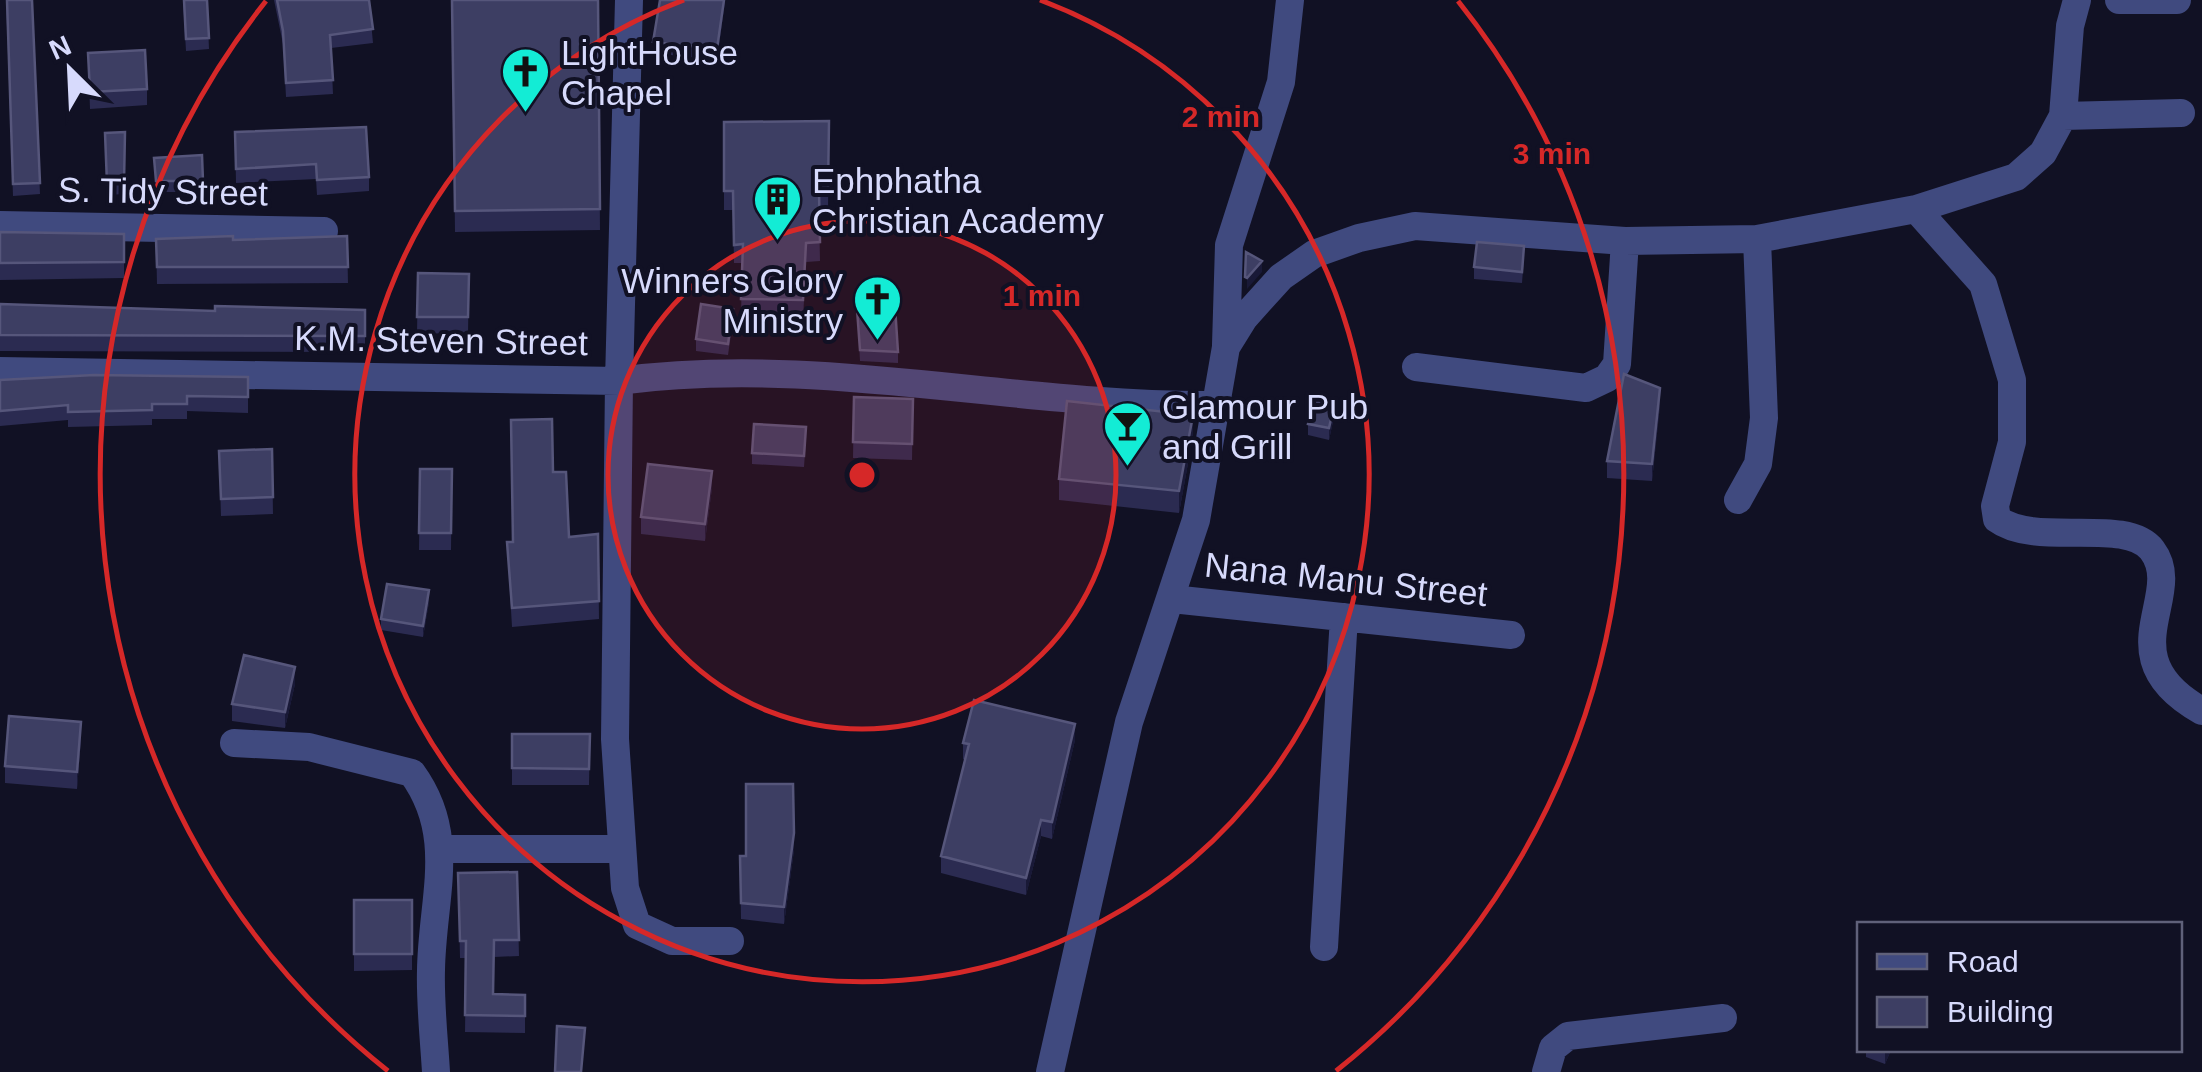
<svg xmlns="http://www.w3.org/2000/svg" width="2202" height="1072" font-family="Helvetica,sans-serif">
	<rect width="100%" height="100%" fill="#111124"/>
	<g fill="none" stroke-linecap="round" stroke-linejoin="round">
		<path stroke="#404a7f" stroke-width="28" d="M2119 0H2177
			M2063 116 2181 113
			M1916 209 1983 284 2012 380V442L1995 506 1997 519C2036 548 2126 516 2152 550 2187 596 2104 656 2202 711
			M0 225 324 231
			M1226 345 1229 245 1281 82 1290 0
			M1416 367 1586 388 1607 378 1617 364 1625 241
			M0 371 619 381 629 0
			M1738 500 1758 464 1764 418 1757 239
			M1172 599 1511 635
			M234 743 309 747 412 773C458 836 432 898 431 970 430 1004 434 1038 436 1072
			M441 849H620
			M730 941H672L637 925 625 888 615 739 619 381C818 354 1016 407 1215 405
			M1324 947 1344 617
			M1050 1072 1129 722 1196 520 1226 347 1244 318 1281 277 1314 254 1359 238 1415 226 1625 241 1757 239 1916 209 2016 177 2043 153 2063 116 2070 26 2077 0
			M1546 1072 1553 1048 1568 1036 1723 1018"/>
	</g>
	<path fill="#2b2b51" d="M6 0H32L40 194 13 196Z
		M183 0H207L209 49 186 51Z
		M274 0H369L373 43 331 48 333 94 286 97 283 44Z
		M452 0H598L600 230 455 232Z
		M725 0 717 60 653 53V42Z
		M88 53 147 89V105L90 109Z
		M829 121 828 210H819L820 261 806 262 803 319 741 318 742 263H734L733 210H724V122Z
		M125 132 124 194 107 195 105 133Z
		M235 132 369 177V191L317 195 316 179 236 183Z
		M202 155 203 192H156L154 158Z
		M0 232 124 234V278L0 280Z
		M347 236 348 283 157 284 156 239 233 240Z
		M1524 257 1522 283 1474 279V267Z
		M418 273 469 274 468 334 417 333Z
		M0 304 215 311 365 310V352L0 351Z
		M857 309 898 352V363L860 361Z
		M733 320 728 355 696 351V339Z
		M248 377V413L187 411V419H152V425L68 427V420L0 426V380Z
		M854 397 913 399 912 460 853 458Z
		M1660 405 1652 481 1607 478V461Z
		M1335 412 1329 440 1308 435V424Z
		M1193 436 1179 513 1059 500V479Z
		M806 438 804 467 752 464V453Z
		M272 449 273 514 221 516 219 451Z
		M420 469H452L451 550H419Z
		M553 472 569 537 598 534 599 619 512 627 507 542H512Z
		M712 488 705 541 641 534V517Z
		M429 602 423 637 381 630V619Z
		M295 684 285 728 232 721V704Z
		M512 734H590L589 785H512Z
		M81 739 77 789 5 783V766Z
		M1075 740 1052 839 1041 836 1026 895 941 873V856L965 760 963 759V743Z
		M794 850 784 924 741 919 740 856Z
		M517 872 519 956 494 957 493 994 525 995V1033L465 1032 466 958H460L458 873Z
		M354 900H412V970L354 971Z
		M1866 1050H1891L1885 1064 1866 1057Z"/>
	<path fill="#191937" d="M724 0 725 3 717 60V49Z
		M1262 261V272L1247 289V278Z
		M1660 388V405L1652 481V464Z
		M1335 401V412L1329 440V428Z
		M1193 415V436L1179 513V491Z
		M712 471V488L705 541V524Z
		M429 590V602L423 637V626Z
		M295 667V684L285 728V712Z
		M81 722V739L77 789V772Z
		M1075 724V740L1052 839V822Z
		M1041 820V836L1026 895V878Z
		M794 833V850L784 924V907Z
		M1886 1050H1891L1885 1064V1053Z"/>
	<path fill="#3d3e63" stroke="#56567b" stroke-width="2.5" d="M7 0H32L40 183 13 184Z
		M184 0H207L209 38 186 39Z
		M277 0H369L373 29 330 35 333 80 286 83 283 31Z
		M452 0H598L600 209 455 211Z
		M660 0H724L717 49 653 42Z
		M145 50 147 89 90 92 88 53Z
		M829 121 828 191H819L820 242 806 243 803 300 741 299 743 244 734 245 733 191H724V122Z
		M366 127 369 177 317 180 316 164 236 169 235 132Z
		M125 132 124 183 107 184 105 133Z
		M202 155 203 181H156L154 158Z
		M0 232 124 234V262L0 263Z
		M233 236V240L347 236 348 267H157L156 239Z
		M1477 242 1524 246 1522 272 1474 267Z
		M1246 252 1262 261 1247 278 1245 277Z
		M418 273 469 274 468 317H417Z
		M0 304 215 311V306L365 310V336L0 335Z
		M701 304 733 309 728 344 696 339Z
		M895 306 898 352 860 350 857 309Z
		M1624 374 1660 388 1652 464 1607 461Z
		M94 375 248 377V397L187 396V404H152V410L68 412V405L0 411V380Z
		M1315 396 1335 401 1329 428 1308 424Z
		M854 397 913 399 912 444 853 442Z
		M1067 401 1193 415 1179 491 1059 479Z
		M552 419 553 472H566L569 537 598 534 599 601 512 608 507 542H513L511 420Z
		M754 424 806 427 804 456 752 453Z
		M272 449 273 497 221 499 219 451Z
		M648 464 712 471 705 524 641 517Z
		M420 469H452L451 533H419Z
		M387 584 429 590 423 626 381 619Z
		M244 655 295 667 285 712 232 704Z
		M974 700 1075 724 1052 822 1041 820 1026 878 941 856 969 744 963 743Z
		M9 716 81 722 77 772 5 766Z
		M512 734H590L589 769 512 768Z
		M746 784H793L794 833 784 907 741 903 740 856H746Z
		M517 872 519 940H494L493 994 525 995V1016L465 1015 466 941H460L458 873Z
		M354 900H412V954H354Z
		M557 1026 585 1028 581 1072H555Z"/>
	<circle cx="862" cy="475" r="254" fill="#d62828" fill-opacity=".12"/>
	<g fill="none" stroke="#d62828" stroke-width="5">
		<circle cx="862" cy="475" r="254"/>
		<path d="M1040 0A507 507 0 1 1 684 0"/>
		<path d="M388 1071A761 761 0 0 1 266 1M1458 1A761 761 0 0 1 1336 1071"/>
	</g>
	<defs>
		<symbol id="church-pin" viewBox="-11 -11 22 30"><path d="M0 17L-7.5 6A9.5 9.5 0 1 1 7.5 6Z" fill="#13ecd5" stroke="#111124"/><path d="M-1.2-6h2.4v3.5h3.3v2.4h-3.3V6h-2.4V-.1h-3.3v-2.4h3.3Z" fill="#111"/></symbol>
		<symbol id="building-pin" viewBox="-11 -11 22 30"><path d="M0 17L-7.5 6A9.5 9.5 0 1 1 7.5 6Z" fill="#13ecd5" stroke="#111124"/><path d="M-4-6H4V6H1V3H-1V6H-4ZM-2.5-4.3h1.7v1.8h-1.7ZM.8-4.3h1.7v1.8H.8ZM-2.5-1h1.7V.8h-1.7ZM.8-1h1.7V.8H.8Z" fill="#111"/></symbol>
		<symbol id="bar-pin" viewBox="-11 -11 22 30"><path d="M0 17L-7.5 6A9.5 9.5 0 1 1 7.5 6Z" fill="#13ecd5" stroke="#111124"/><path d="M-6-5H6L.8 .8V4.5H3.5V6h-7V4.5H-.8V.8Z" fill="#111"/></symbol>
	</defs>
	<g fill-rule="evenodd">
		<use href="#church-pin" x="498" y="44" width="55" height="75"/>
		<use href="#building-pin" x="750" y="172" width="55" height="75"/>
		<use href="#church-pin" x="850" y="272" width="55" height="75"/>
		<use href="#bar-pin" x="1100" y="398" width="55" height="75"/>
	</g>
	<g text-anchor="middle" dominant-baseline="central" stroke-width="8" stroke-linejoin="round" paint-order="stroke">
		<g font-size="35" fill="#d7dafc" stroke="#111124" text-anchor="start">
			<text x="561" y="52">LightHouse<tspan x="561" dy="40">Chapel</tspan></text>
			<text x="812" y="180">Ephphatha<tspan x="812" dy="40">Christian Academy</tspan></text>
			<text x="843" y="280" text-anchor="end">Winners Glory<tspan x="843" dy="40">Ministry</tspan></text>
			<text x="1162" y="406">Glamour Pub<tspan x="1162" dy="40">and Grill</tspan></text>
		</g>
		<g font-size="35" fill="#d7dafc" stroke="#111124">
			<text transform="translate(163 191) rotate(1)">S. Tidy Street</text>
			<text transform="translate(441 340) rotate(1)">K.M. Steven Street</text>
			<text transform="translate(1346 579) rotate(6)">Nana Manu Street</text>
		</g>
	</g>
	<circle cx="862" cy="475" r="15" fill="#d62828" stroke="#111124" stroke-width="5"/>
	<g font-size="30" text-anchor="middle" font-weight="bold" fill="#d62828" stroke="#111124" stroke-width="8" stroke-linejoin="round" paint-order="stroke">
		<text x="1221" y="127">2 min</text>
		<text x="1552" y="164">3 min</text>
		<text x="1042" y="306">1 min</text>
	</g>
	<rect x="1857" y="922" width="325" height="130" fill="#111124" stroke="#60617a" stroke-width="2.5"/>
	<rect x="1877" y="954" width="50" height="15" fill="#404a7f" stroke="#60617a" stroke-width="2.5"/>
	<text x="1947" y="972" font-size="30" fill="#d7dafc">Road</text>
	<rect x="1877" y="997" width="50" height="30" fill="#3d3e63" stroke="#60617a" stroke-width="2.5"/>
	<text x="1947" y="1022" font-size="30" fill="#d7dafc">Building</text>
	<g transform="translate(70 70) rotate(336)" stroke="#111124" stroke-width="8" paint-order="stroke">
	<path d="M0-8L18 38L0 25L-18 38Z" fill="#d7dafc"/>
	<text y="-15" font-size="28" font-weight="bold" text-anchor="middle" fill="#d7dafc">N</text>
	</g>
</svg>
